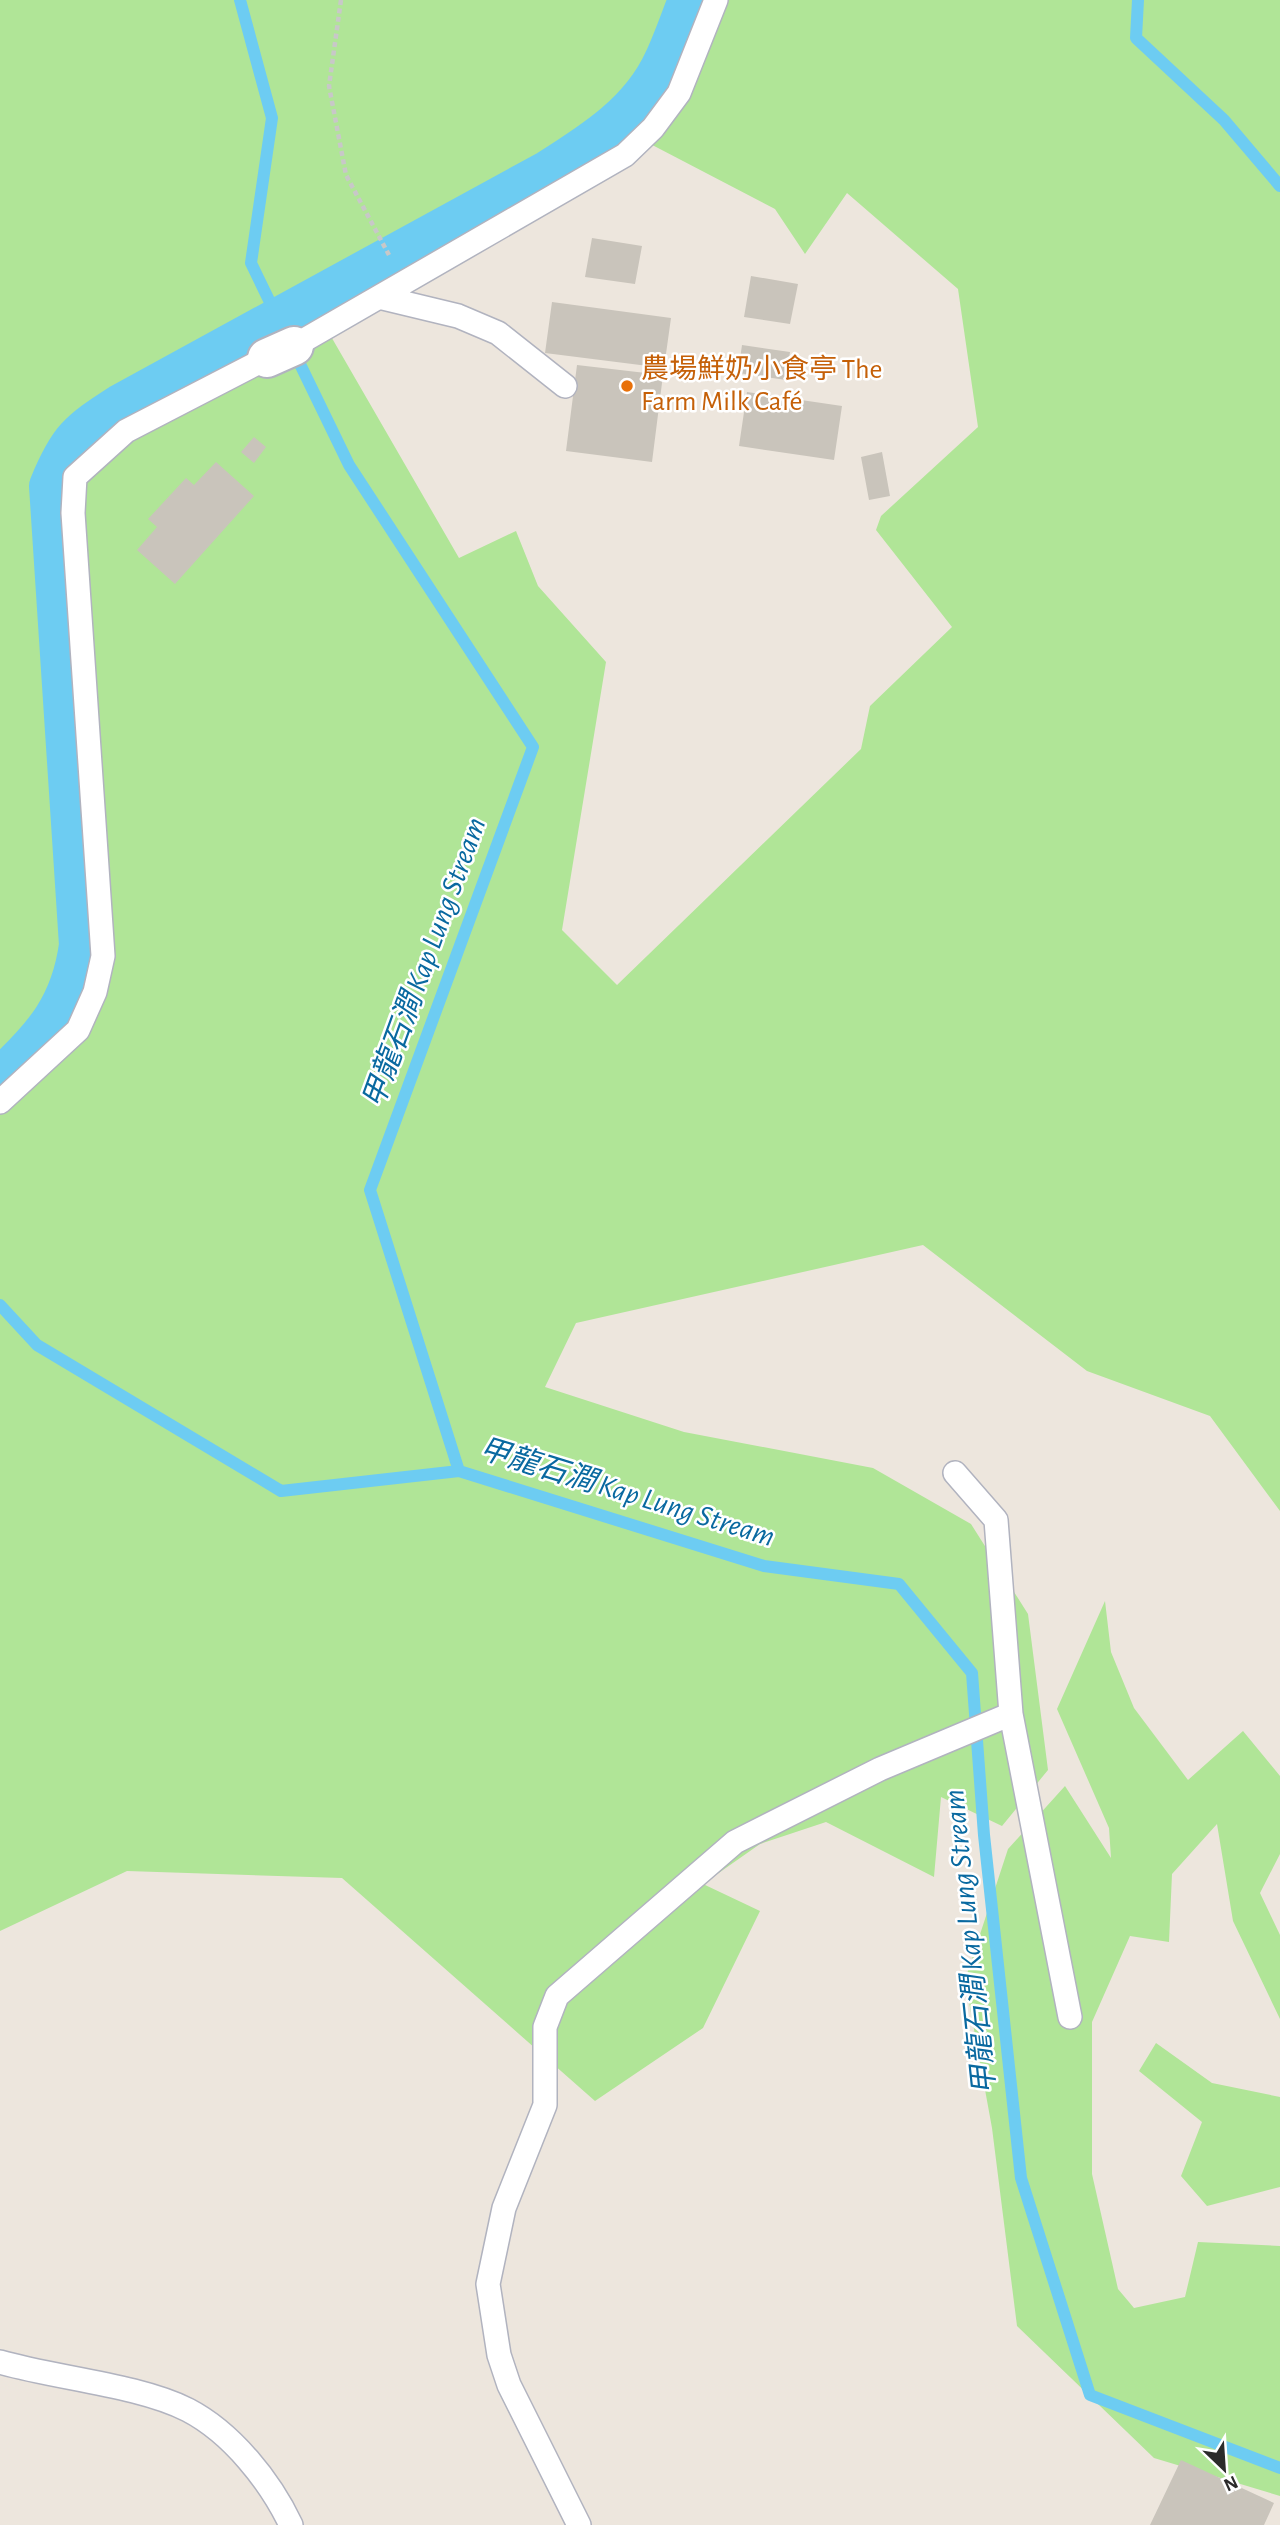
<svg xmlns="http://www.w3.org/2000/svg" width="1280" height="2525" font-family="'Alegreya Sans','Noto Sans TC',sans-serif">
	<rect width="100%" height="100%" fill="#ede6dd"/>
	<path fill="#b0e597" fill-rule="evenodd" d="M0 0H1280V1511L1210 1416 1087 1371 923 1245 576 1323 545 1387 684 1432 873 1468 971 1524 1028 1614 1048 1770 1002 1826 941 1797 934 1877 826 1822 760 1844 703 1884 760 1911 703 2028 595 2101 342 1878 127 1871 0 1931ZM635 136 775 209 805 254 847 193 958 289 978 427 881 516 876 530 952 627 870 706 861 749 617 985 562 930 606 662 538 586 516 531 459 558 329 333Z
		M1105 1601 1111 1652 1134 1708 1188 1780 1243 1731 1280 1776V1854L1260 1893 1280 1935V2019L1233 1921 1217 1824 1172 1874 1169 1942 1130 1936 1092 2022V2174L1118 2289 1134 2308 1185 2297 1198 2242 1280 2246V2496L1154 2458 1017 2326 992 2128 965 1980 1008 1849 1065 1786 1111 1858 1109 1828 1057 1709Z
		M1156 2043 1212 2083 1280 2097V2187L1207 2206 1181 2176 1202 2122 1139 2071Z"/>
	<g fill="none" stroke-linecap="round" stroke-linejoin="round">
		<path stroke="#6dccf2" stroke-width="12" d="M240 0 272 118 251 263 349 465 533 747 370 1190 459 1471 764 1566 899 1584 972 1673 984 1835 1021 2178 1090 2395 1280 2468
			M1138 0 1136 38 1224 120 1280 186
			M0 1305 37 1345 281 1491 459 1471"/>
		<path stroke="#6dccf2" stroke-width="40" d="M0 1077C44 1036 71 1005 79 945L49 486C68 439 78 431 120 404L548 170C594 141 641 111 664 60 673 41 680 20 688 0"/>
	</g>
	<path fill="#c9c4bb" d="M592 238 642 246 635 284 585 277Z
		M751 276 798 284 790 324 744 317Z
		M552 302 671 318 664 368 545 353Z
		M742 345 790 352 786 380 738 373Z
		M577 365 663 375 652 462 566 451Z
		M747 392 842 406 834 460 739 446Z
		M254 437 266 447 254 463 241 452Z
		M882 452 890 496 869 500 861 457Z
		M216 462 254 496 175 584 137 550 157 527 148 519 186 478 194 485Z
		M1181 2460 1274 2503 1264 2525H1150Z"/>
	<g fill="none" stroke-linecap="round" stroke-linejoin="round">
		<defs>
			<path id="lane" d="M379 297 458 316 498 333 565 386
				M294 346 625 155 653 128 679 93 716 0
				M0 1102 78 1030 95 992 103 956 73 513 75 477 126 431 267 358
				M955 1473 996 1520 1011 1714
				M0 2362C55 2378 139 2385 188 2410 232 2433 270 2481 291 2525
				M579 2525 509 2385 499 2355 488 2284 504 2208 545 2105V2027L557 1996 735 1842 880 1769 1011 1714 1070 2017"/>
			<path id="street" d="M267 358 294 346"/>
		</defs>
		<use href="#lane" stroke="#b1b3bf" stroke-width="26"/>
		<use href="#street" stroke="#b1b3bf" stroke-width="42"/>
		<path stroke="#c8c8c8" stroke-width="4.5" stroke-dasharray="5 3.5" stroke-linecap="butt" d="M341 0 329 86 346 175 389 255"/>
		<use href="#lane" stroke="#fff" stroke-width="23"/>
		<use href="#street" stroke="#fff" stroke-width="38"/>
	</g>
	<circle fill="#e8710a" stroke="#fff" stroke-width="2.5" cx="627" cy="386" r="7"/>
	<g text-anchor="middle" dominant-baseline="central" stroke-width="5" stroke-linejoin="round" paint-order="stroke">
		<g font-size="28" fill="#c56008" stroke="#fff" text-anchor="start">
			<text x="641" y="370">農場鮮奶小食亭 The<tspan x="641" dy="32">Farm Milk Café</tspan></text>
		</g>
		<g font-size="30" font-style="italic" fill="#0969a0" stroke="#fff">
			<text transform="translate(425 963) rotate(-70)">甲龍石澗 Kap Lung Stream</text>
			<text transform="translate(627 1493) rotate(17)">甲龍石澗 Kap Lung Stream</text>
			<text transform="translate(970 1942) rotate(-96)">甲龍石澗 Kap Lung Stream</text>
		</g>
	</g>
	<g transform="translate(1224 2469) rotate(155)" stroke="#ffffff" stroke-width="5" paint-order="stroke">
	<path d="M0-5L12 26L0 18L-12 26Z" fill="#2b2b2b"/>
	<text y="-10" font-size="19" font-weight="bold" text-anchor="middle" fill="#2b2b2b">N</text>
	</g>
</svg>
